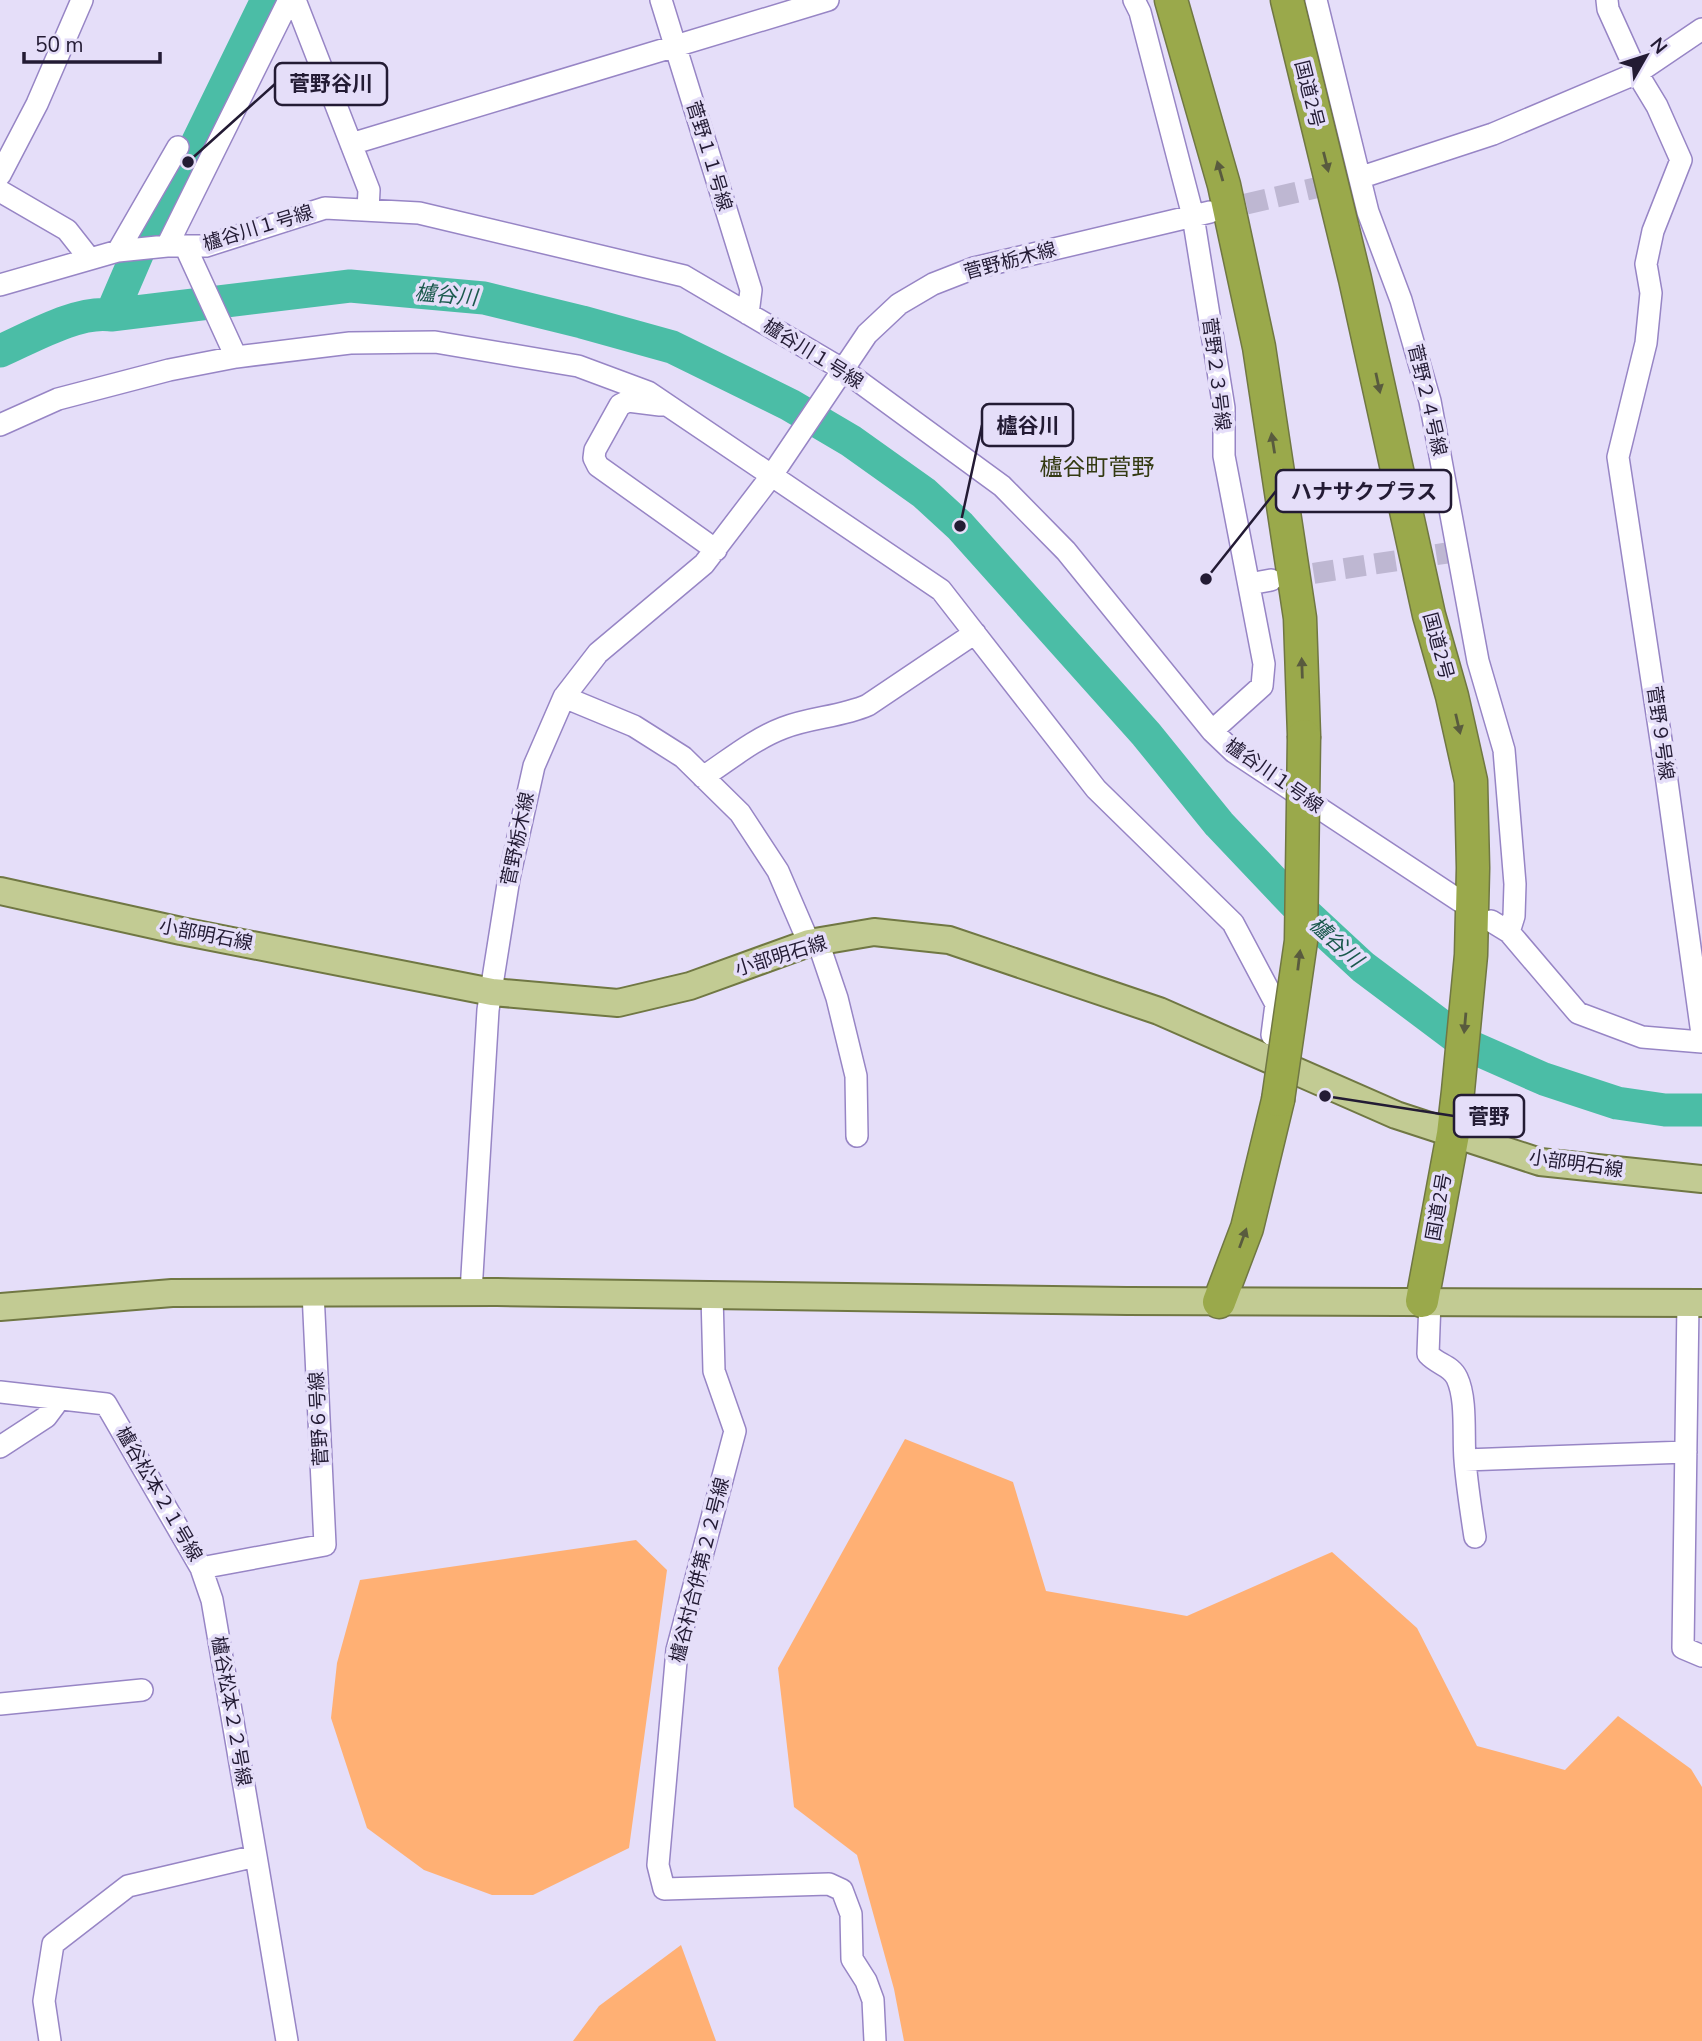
<svg xmlns="http://www.w3.org/2000/svg" width="1702" height="2041" font-family="'Nunito Sans','Noto Sans JP',sans-serif">
	<rect width="100%" height="100%" fill="#e5def9"/>
	<path fill="#ffb074" d="M905 1439 1013 1482 1046 1591 1187 1616 1332 1552 1417 1628 1477 1746 1565 1770 1618 1716 1691 1769 1702 1787V2041H904L894 1989 857 1855 794 1807 778 1668Z
		M636 1540 667 1570 629 1848 533 1895H492L424 1870 367 1828 331 1718 337 1663 360 1580Z
		M681 1945 716 2041H573L599 2006Z"/>
	<g fill="none" stroke-linecap="round" stroke-linejoin="round">
		<path stroke="#4bbda6" stroke-width="33" d="M111 315 151 222 188 162 267 0
			M0 351C30 338 78 310 111 315L350 286 484 298 582 322 672 347 790 405 851 441 924 493 960 526 1146 734 1219 824 1294 903 1363 967 1467 1045 1544 1079 1617 1103 1665 1110H1702"/>
		<path stroke="#beb7d2" stroke-width="21" stroke-dasharray="21 10" stroke-linecap="butt" d="M1216 211 1345 181
			M1283 578 1447 553"/>
		<defs>
			<path id="minor" d="M295 0 369 190 368 210
				M661 0 751 290 748 314
				M1134 0 1140 12 1193 216 1224 408V456L1264 664 1262 686 1212 731
				M1316 0 1368 212 1401 300 1430 401 1478 661 1504 750 1515 884 1514 916 1509 932
				M1607 0 1608 9 1637 73 1657 106 1681 160 1653 231 1646 264 1651 293 1646 343 1618 457 1664 760 1702 1034
				M351 144 828 0
				M0 175 37 104 82 0
				M1368 175 1493 134 1637 73 1702 29
				M0 191 67 230 89 258
				M167 246 289 0
				M186 248 236 357
				M118 251 178 147
				M0 285 118 251 167 246H206L325 208 419 213 684 276 842 369 1002 486 1066 551 1212 731 1234 752 1460 901
				M660 405 628 401 620 405 595 450 594 458 598 466 716 550
				M0 425 58 399 169 370 236 357 350 343 435 342 578 366 648 392 941 590 1096 789 1233 923 1276 1004 1272 1035
				M1249 584 1271 580
				M564 697 634 726 683 757 740 813 778 871 809 943
				M703 777C729 760 754 739 783 728 811 717 841 717 868 705L975 633
				M1491 921 1509 932 1578 1013 1642 1037 1702 1042
				M818 942 837 998 856 1076 857 1136
				M471 1292 488 1010 509 878 534 766 564 697 598 653 704 564 772 475 867 334 899 304 933 284 974 268 1210 212
				M712 1295 714 1371 735 1431 677 1650 658 1865 664 1889 829 1884 842 1890 851 1914 852 1959 866 1981 873 2000 875 2041
				M1430 1301 1428 1354C1438 1365 1451 1365 1457 1378 1467 1399 1463 1436 1465 1460 1467 1486 1471 1511 1475 1537
				M1688 1303 1683 1648 1702 1656
				M0 1392 106 1404 201 1568 212 1600 256 1856
				M0 1447 46 1417 55 1405 54 1398
				M1465 1460 1686 1452
				M201 1568 325 1545 313 1292
				M0 1704 142 1690
				M50 2041 44 2001 53 1944 128 1886 256 1856 287 2041"/>
			<path id="major" d="M0 891 181 931 492 992 618 1003 690 986 809 943 874 932 949 940 1159 1011 1396 1115 1540 1162 1702 1179
				M0 1307 172 1293 497 1292 1127 1301 1702 1303"/>
			<path id="highway" d="M1171 0 1224 185 1259 347 1300 618 1304 736
				M1287 0 1355 279 1429 615 1452 696 1471 781 1473 868 1471 955 1458 1091 1453 1134 1422 1301
				M1219 1302 1247 1228 1278 1100"/>
		</defs>
		<use href="#minor" stroke="#9785c5" stroke-width="24"/>
		<use href="#major" stroke="#707743" stroke-width="30"/>
		<use href="#highway" stroke="#707743" stroke-width="35"/>
		<use href="#minor" stroke="#fff" stroke-width="21"/>
		<use href="#major" stroke="#c2cb93" stroke-width="26"/>
		<use href="#highway" stroke="#9aa94b" stroke-width="32"/>
		<defs>
			<path id="highway-bridge" d="M1278 1100 1301 941 1304 736"/>
		</defs>
		<use href="#highway-bridge" stroke="#707743" stroke-width="35" stroke-linecap="butt"/>
		<use href="#highway-bridge" stroke="#9aa94b" stroke-width="32"/>
	</g>
	<defs><path id="oneway-solid" d="M-6-.8H1V-3.2L6.5 0L1 3.2V.8H-6Z" transform="scale(1.75)"/></defs>
	<g fill="#595b3e">
		<use href="#oneway-solid" transform="translate(1326 162) rotate(76)"/>
		<use href="#oneway-solid" transform="translate(1220 171) rotate(-106)"/>
		<use href="#oneway-solid" transform="translate(1378 383) rotate(78)"/>
		<use href="#oneway-solid" transform="translate(1273 443) rotate(-99)"/>
		<use href="#oneway-solid" transform="translate(1302 668) rotate(-92)"/>
		<use href="#oneway-solid" transform="translate(1458 724) rotate(77)"/>
		<use href="#oneway-solid" transform="translate(1299 960) rotate(-83)"/>
		<use href="#oneway-solid" transform="translate(1465 1023) rotate(95)"/>
		<use href="#oneway-solid" transform="translate(1243 1238) rotate(-70)"/>
	</g>
	<g text-anchor="middle" dominant-baseline="central" stroke-width="7" stroke-linejoin="round" paint-order="stroke">
		<g font-size="19" fill="#231b34" stroke="#e5def9">
			<text transform="translate(1309 94) rotate(76)">国道2号</text>
			<text transform="translate(709 156) rotate(73)">菅野１１号線</text>
			<text transform="translate(258 228) rotate(-17)">櫨谷川１号線</text>
			<text transform="translate(1010 261) rotate(-15)">菅野栃木線</text>
			<text transform="translate(813 354) rotate(32)">櫨谷川１号線</text>
			<text transform="translate(1216 374) rotate(83)">菅野２３号線</text>
			<text transform="translate(1427 400) rotate(77)">菅野２４号線</text>
			<text transform="translate(1438 646) rotate(75)">国道2号</text>
			<text transform="translate(1660 733) rotate(82)">菅野９号線</text>
			<text transform="translate(1274 776) rotate(35)">櫨谷川１号線</text>
			<text transform="translate(518 839) rotate(-78)">菅野栃木線</text>
			<text transform="translate(206 935) rotate(11)">小部明石線</text>
			<text transform="translate(781 956) rotate(-17)">小部明石線</text>
			<text transform="translate(1576 1164) rotate(8)">小部明石線</text>
			<text transform="translate(1439 1207) rotate(-80)">国道2号</text>
			<text transform="translate(319 1419) rotate(-93)">菅野６号線</text>
			<text transform="translate(159 1494) rotate(60)">櫨谷松本２１号線</text>
			<text transform="translate(700 1570) rotate(-76)">櫨谷村合併第２２号線</text>
			<text transform="translate(231 1711) rotate(80)">櫨谷松本２２号線</text>
		</g>
		<g font-size="21" font-style="italic" fill="#1b594d" stroke="#e5def9">
			<text transform="translate(446 295) rotate(5)">櫨谷川</text>
			<text transform="translate(1336 942) rotate(42)">櫨谷川</text>
		</g>
		<g font-size="23" fill="#343a12" stroke="#e5def9">
			<text x="1097" y="467">櫨谷町菅野</text>
		</g>
	</g>
	<path fill="none" stroke="#231b34" stroke-width="2.5" d="M188 162L275 84M960 526L982 425M1206 579L1276 491M1325 1096L1454 1116"/>
	<g fill="#231b34" stroke="#e5def9" stroke-width="2.5">
		<circle cx="188" cy="162" r="7"/>
		<circle cx="960" cy="526" r="7"/>
		<circle cx="1206" cy="579" r="7"/>
		<circle cx="1325" cy="1096" r="7"/>
	</g>
	<g fill="#e5def9" stroke="#231b34" stroke-width="2.5">
		<rect x="275" y="63" width="112" height="42" rx="7"/>
		<rect x="982" y="404" width="91" height="42" rx="7"/>
		<rect x="1276" y="470" width="175" height="42" rx="7"/>
		<rect x="1454" y="1095" width="70" height="42" rx="7"/>
	</g>
	<g font-size="21" text-anchor="middle" font-weight="bold" fill="#231b34">
		<text x="331" y="91">菅野谷川</text>
		<text x="1028" y="433">櫨谷川</text>
		<text x="1364" y="499">ハナサクプラス</text>
		<text x="1489" y="1124">菅野</text>
	</g>
	<g transform="translate(1646 56) rotate(51)" stroke="#e5def9" stroke-width="5" paint-order="stroke">
	<path d="M0-5L12 26L0 18L-12 26Z" fill="#231b34"/>
	<text y="-10" font-size="19" font-weight="bold" text-anchor="middle" fill="#231b34">N</text>
	</g>
	<path d="M24 52v10h136v-10" fill="none" stroke="#231b34" stroke-width="3.5"/>
	<text x="35" y="52" font-size="21" fill="#231b34" stroke="#e5def9" stroke-width="5" paint-order="stroke">50 m</text>
</svg>
